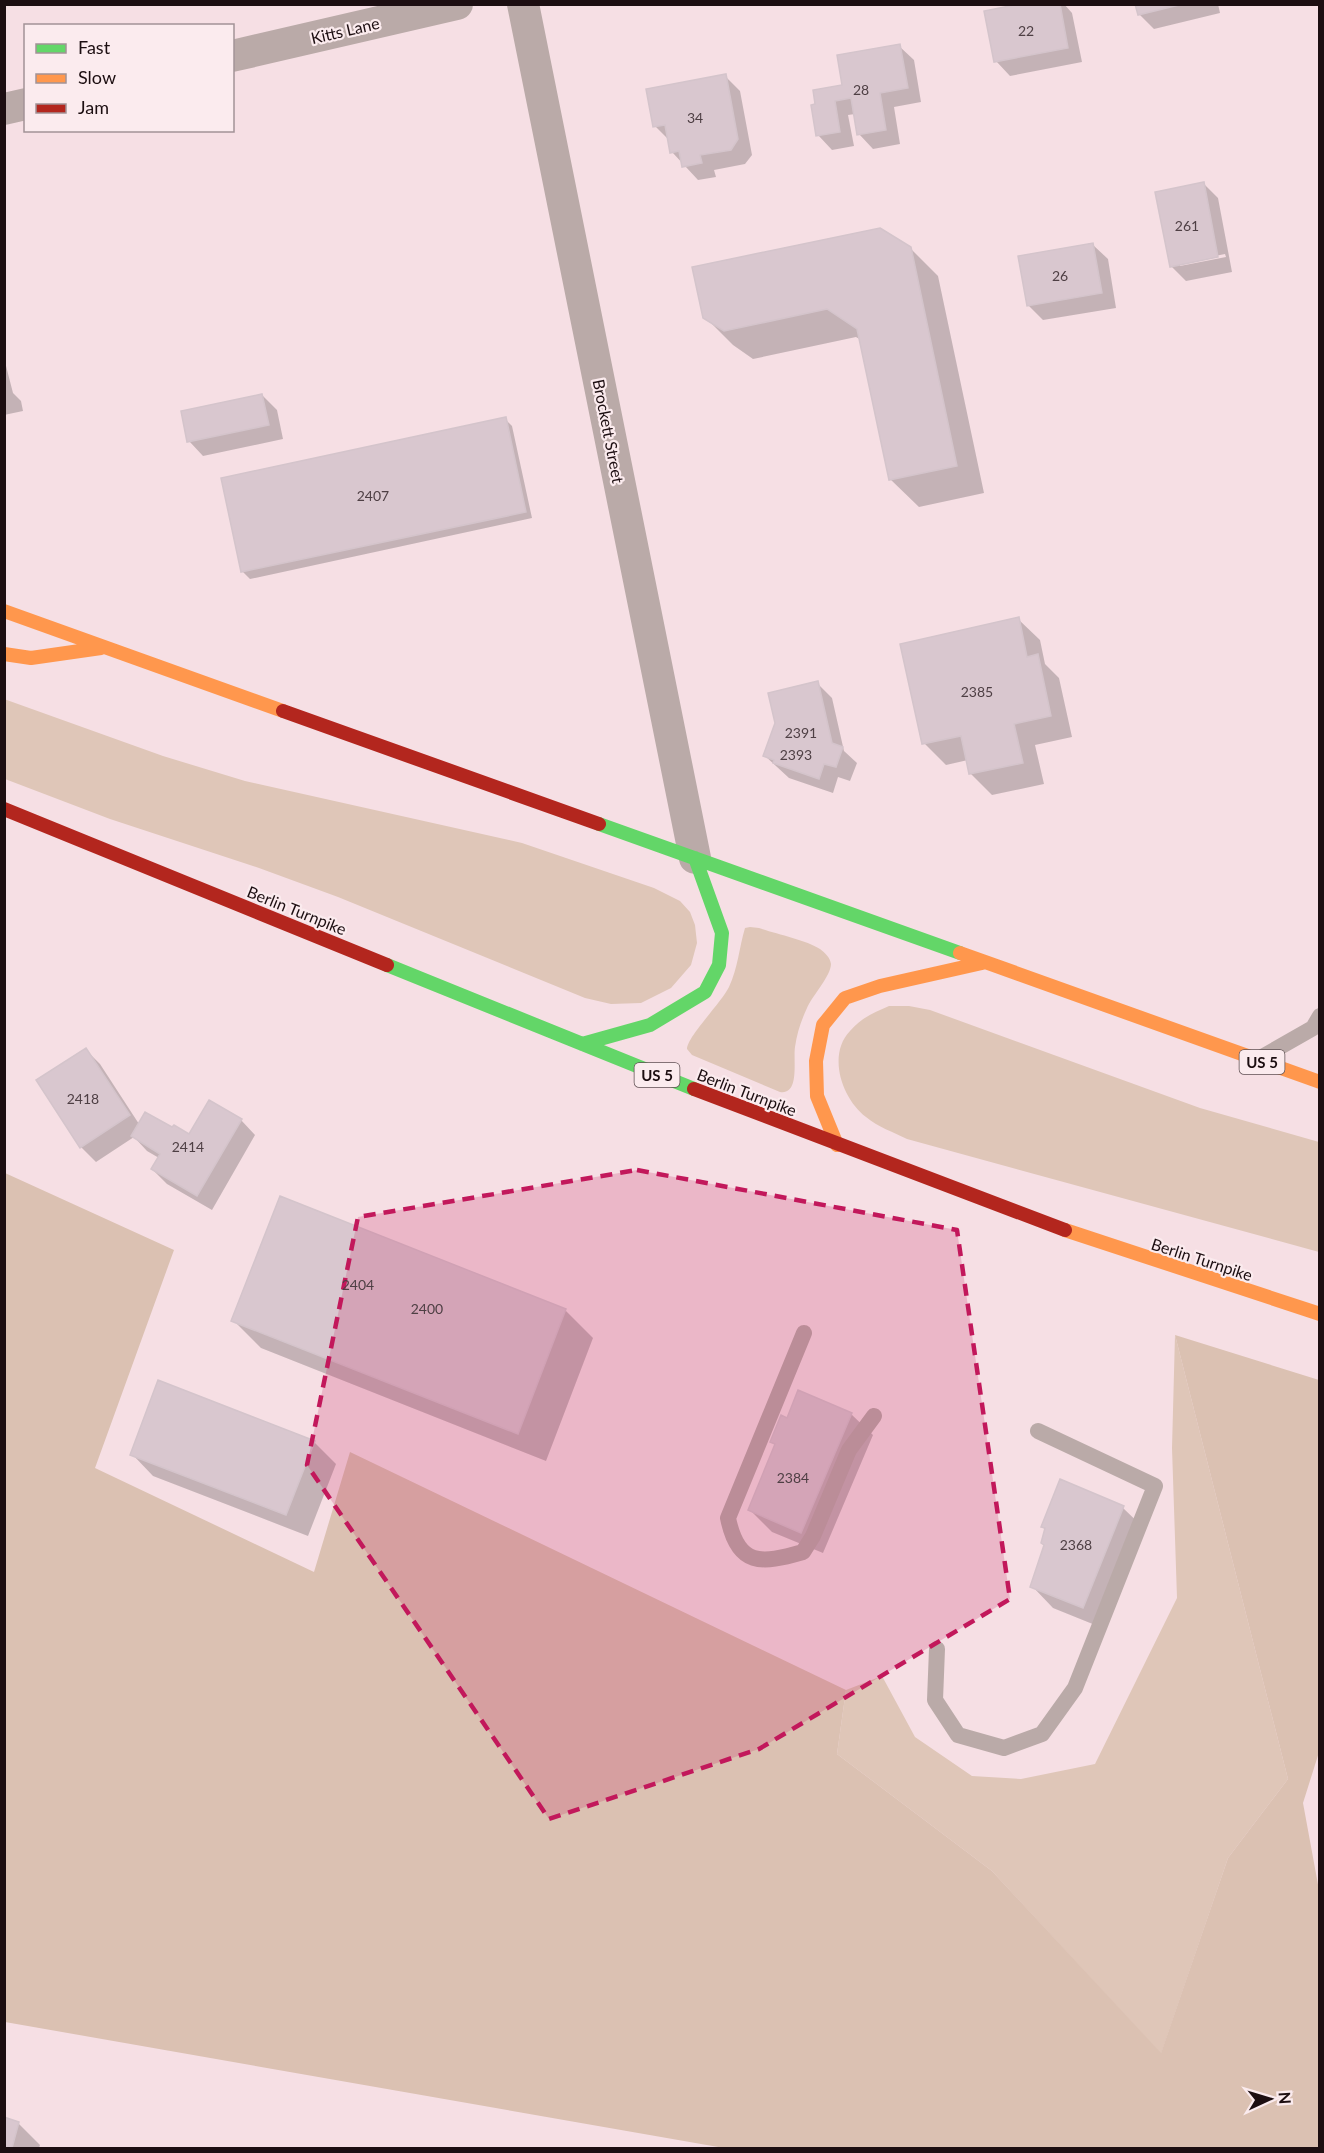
<svg xmlns="http://www.w3.org/2000/svg" width="1324" height="2153" font-family="Lato,sans-serif">
	<rect width="100%" height="100%" fill="#f6dfe4"/>
	<path fill="#dfc6b8" d="M4 699 163 756 245 781 522 843 654 888 680 901 690 912 695 925 697 943 691 965 671 988 641 1003 611 1004 585 998 338 897 259 868 110 819 5 779Z
		M750 927 759 928C776 934 806 940 820 949 825 953 830 957 831 964 831 976 812 996 807 1008 801 1021 797 1033 795 1047 793 1061 800 1095 780 1092L692 1055 687 1049C687 1037 721 1003 729 987 738 968 739 948 745 928Z
		M889 1006H909L930 1010 1200 1108 1319 1142V1252L907 1139C893 1132 878 1127 866 1117 842 1099 827 1055 850 1031 861 1018 873 1013 889 1006Z
		M1175 1335 1288 1779 1228 1858 1161 2054 992 1871 837 1754 846 1690 882 1676 915 1737 972 1776 1021 1779 1095 1764 1177 1598 1172 1448Z"/>
	<path fill="#dbc1b2" d="M5 1173 174 1250 95 1468 314 1572 350 1452 846 1690 837 1754 992 1871 1161 2053 1228 1858 1288 1779 1175 1335 1319 1380 1320 1749 1303 1803 1319 1890V2148H724L5 2022Z"/>
	<path fill="#0003" fill-rule="evenodd" d="M1027 4H1064L1072 13 1082 62 1010 76 996 61Z
		M1137 4H1218L1220 13 1154 29 1139 14Z
		M899 46 914 60 921 102 894 107 900 144 873 149 859 134 855 114 848 115 854 146 832 150 818 135 813 106Z
		M725 76 740 91 752 155 745 164 714 170 716 177 698 180 672 152 670 141 655 126Z
		M1203 183 1218 198 1232 272 1186 281 1171 266ZM1225 254 1226 257 1180 266V263Z
		M1093 245 1108 259 1116 308 1043 320 1028 305Z
		M910 248 938 276 984 493 919 507 890 479 861 340 856 337 753 359 733 345 705 317Z
		M4 358 13 393 21 401 23 411 4 415Z
		M262 395 277 410 283 439 203 456 189 441Z
		M505 419 512 426 532 518 250 579 243 572 223 479Z
		M1018 619 1040 640 1045 664 1059 678 1072 737 1035 745 1044 784 992 795 971 774 968 760 946 765 924 743Z
		M817 683 832 698 844 751 857 763 850 781 838 777 833 793 789 778 764 755 776 723Z
		M86 1050 100 1064 139 1124 190 1136 241 1120 255 1135 212 1210 167 1184 152 1169 159 1158 147 1151 134 1137 96 1162 81 1147 38 1081Z
		M565 1310 593 1338 546 1461 261 1348 233 1320Z
		M851 1414 873 1435 823 1553 772 1532 750 1510 776 1446 772 1442 788 1419Z
		M314 1442 336 1464 308 1536 153 1476 132 1454Z
		M1123 1508 1145 1529 1105 1629 1053 1608 1032 1586 1046 1546V1530L1042 1527Z
		M4 2119 18 2123 40 2145 39 2148H4Z"/>
	<path fill="#d9c7cf" stroke="#d4c4cb" stroke-width="1.5" d="M1019 4H1060L1068 48 994 62 984 11Z
		M1135 4H1183L1138 15Z
		M900 44 908 88 880 93 886 130 857 135 851 98 835 101 840 132 816 136 811 105 815 104 813 90 842 85 837 55Z
		M726 74 738 139 731 150 700 155 702 163 682 167 679 151 670 153 665 125 653 127 646 89Z
		M1204 182 1218 257 1170 267 1155 192Z
		M880 228 911 247 957 466 889 480 857 329 827 309 724 331 703 318 692 267Z
		M1093 243 1102 293 1027 306 1018 256Z
		M262 394 269 425 187 442 181 411Z
		M506 417 526 512 241 572 221 478Z
		M1019 617 1027 657 1038 654 1051 716 1014 724 1023 763 969 774 961 736 922 744 900 644Z
		M818 681 832 743 843 747 836 767 824 764 819 779 773 763 774 760 763 756 775 723 768 693Z
		M86 1048 130 1115 80 1148 36 1080Z
		M209 1100 242 1119 197 1196 151 1169 160 1154 131 1136 145 1112 172 1127 174 1125 189 1134Z
		M280 1196 566 1309 518 1434 231 1321Z
		M158 1380 315 1441 286 1515 130 1455Z
		M798 1390 852 1413 801 1533 748 1510 775 1444 770 1442 781 1415 787 1418Z
		M1060 1479 1124 1506 1083 1608 1030 1587 1044 1545 1041 1543 1045 1528 1041 1527Z
		M4 2117 19 2122 12 2148H4Z"/>
	<g fill="none" stroke-linecap="round" stroke-linejoin="round">
		<path stroke="#baaaa8" stroke-width="16" d="M1257 1060 1313 1028 1320 1016
			M804 1333 728 1518C738 1567 761 1564 803 1552L813 1536 849 1450 874 1416
			M937 1649 935 1700 958 1735 1004 1748 1042 1734 1075 1688 1155 1486 1038 1431"/>
		<path stroke="#baaaa8" stroke-width="32" d="M523 4 695 858
			M232 56 457 4
			M4 109 26 104"/>
		<path stroke="#63d668" stroke-width="14" d="M599 824 960 953
			M387 965 694 1089
			M582 1044 650 1025 705 992 719 965 722 933 695 858"/>
		<path stroke="#ff974d" stroke-width="14" d="M4 611 283 711
			M4 654 31 658 101 648
			M960 953 1320 1082
			M837 1145 817 1096 816 1061 823 1025 845 998 880 986 982 963
			M1065 1230 1320 1314"/>
		<path stroke="#b3261e" stroke-width="14" d="M283 711 599 824
			M4 809 387 965
			M694 1089 1065 1230"/>
	</g>
	<path fill="#c2185b" fill-opacity="0.2" stroke="#c2185b" stroke-width="4.5" stroke-dasharray="12 8" stroke-linejoin="round" d="M637 1170 957 1230 1010 1599 759 1749 549 1819 307 1465 358 1217Z"/>
	<g text-anchor="middle" dominant-baseline="central" stroke-width="4.5" stroke-linejoin="round" paint-order="stroke">
		<g font-size="14" fill="#4e3f44">
			<text x="1026" y="30">22</text>
			<text x="861" y="89">28</text>
			<text x="695" y="117">34</text>
			<text x="1187" y="225">261</text>
			<text x="1060" y="275">26</text>
			<text x="373" y="495">2407</text>
			<text x="977" y="691">2385</text>
			<text x="801" y="732">2391</text>
			<text x="796" y="754">2393</text>
			<text x="83" y="1098">2418</text>
			<text x="188" y="1146">2414</text>
			<text x="358" y="1284">2404</text>
			<text x="427" y="1308">2400</text>
			<text x="793" y="1477">2384</text>
			<text x="1076" y="1544">2368</text>
		</g>
		<g fill="#fbebee" stroke="#5f5053" stroke-width="1.5">
			<rect x="1239.5" y="1050" width="45" height="24" rx="4.5"/>
			<rect x="634.5" y="1063" width="45" height="24" rx="4.5"/>
		</g>
		<g font-size="15" font-weight="bold" fill="#1c0e11">
			<text x="1262" y="1062">US 5</text>
			<text x="657" y="1075">US 5</text>
		</g>
		<g font-size="16" fill="#1c0e11" stroke="#fbebee">
			<text transform="translate(345 30) rotate(-13)">Kitts Lane</text>
			<text transform="translate(609 431) rotate(79)">Brockett Street</text>
			<text transform="translate(297 910) rotate(22)">Berlin Turnpike</text>
			<text transform="translate(747 1092) rotate(21)">Berlin Turnpike</text>
			<text transform="translate(1202 1259) rotate(18)">Berlin Turnpike</text>
		</g>
	</g>
	<rect width="1324" height="2153" fill="none" stroke="#1c0e11" stroke-width="12"/>
	<rect x="24" y="24" width="210" height="108" fill="#fbebee" stroke="#a29396" stroke-width="1.5"/>
	<rect x="36" y="44" width="30" height="9" fill="#63d668" stroke="#a29396" stroke-width="1.5"/>
	<text x="78" y="54" font-size="18" fill="#1c0e11">Fast</text>
	<rect x="36" y="74" width="30" height="9" fill="#ff974d" stroke="#a29396" stroke-width="1.5"/>
	<text x="78" y="84" font-size="18" fill="#1c0e11">Slow</text>
	<rect x="36" y="104" width="30" height="9" fill="#b3261e" stroke="#a29396" stroke-width="1.5"/>
	<text x="78" y="114" font-size="18" fill="#1c0e11">Jam</text>
	<g transform="translate(1270 2099) rotate(86)" stroke="#fbebee" stroke-width="4.5" paint-order="stroke">
	<path d="M0-4.5L10 22L0 15L-10 22Z" fill="#1c0e11"/>
	<text y="-9" font-size="16" font-weight="bold" text-anchor="middle" fill="#1c0e11">N</text>
	</g>
</svg>
